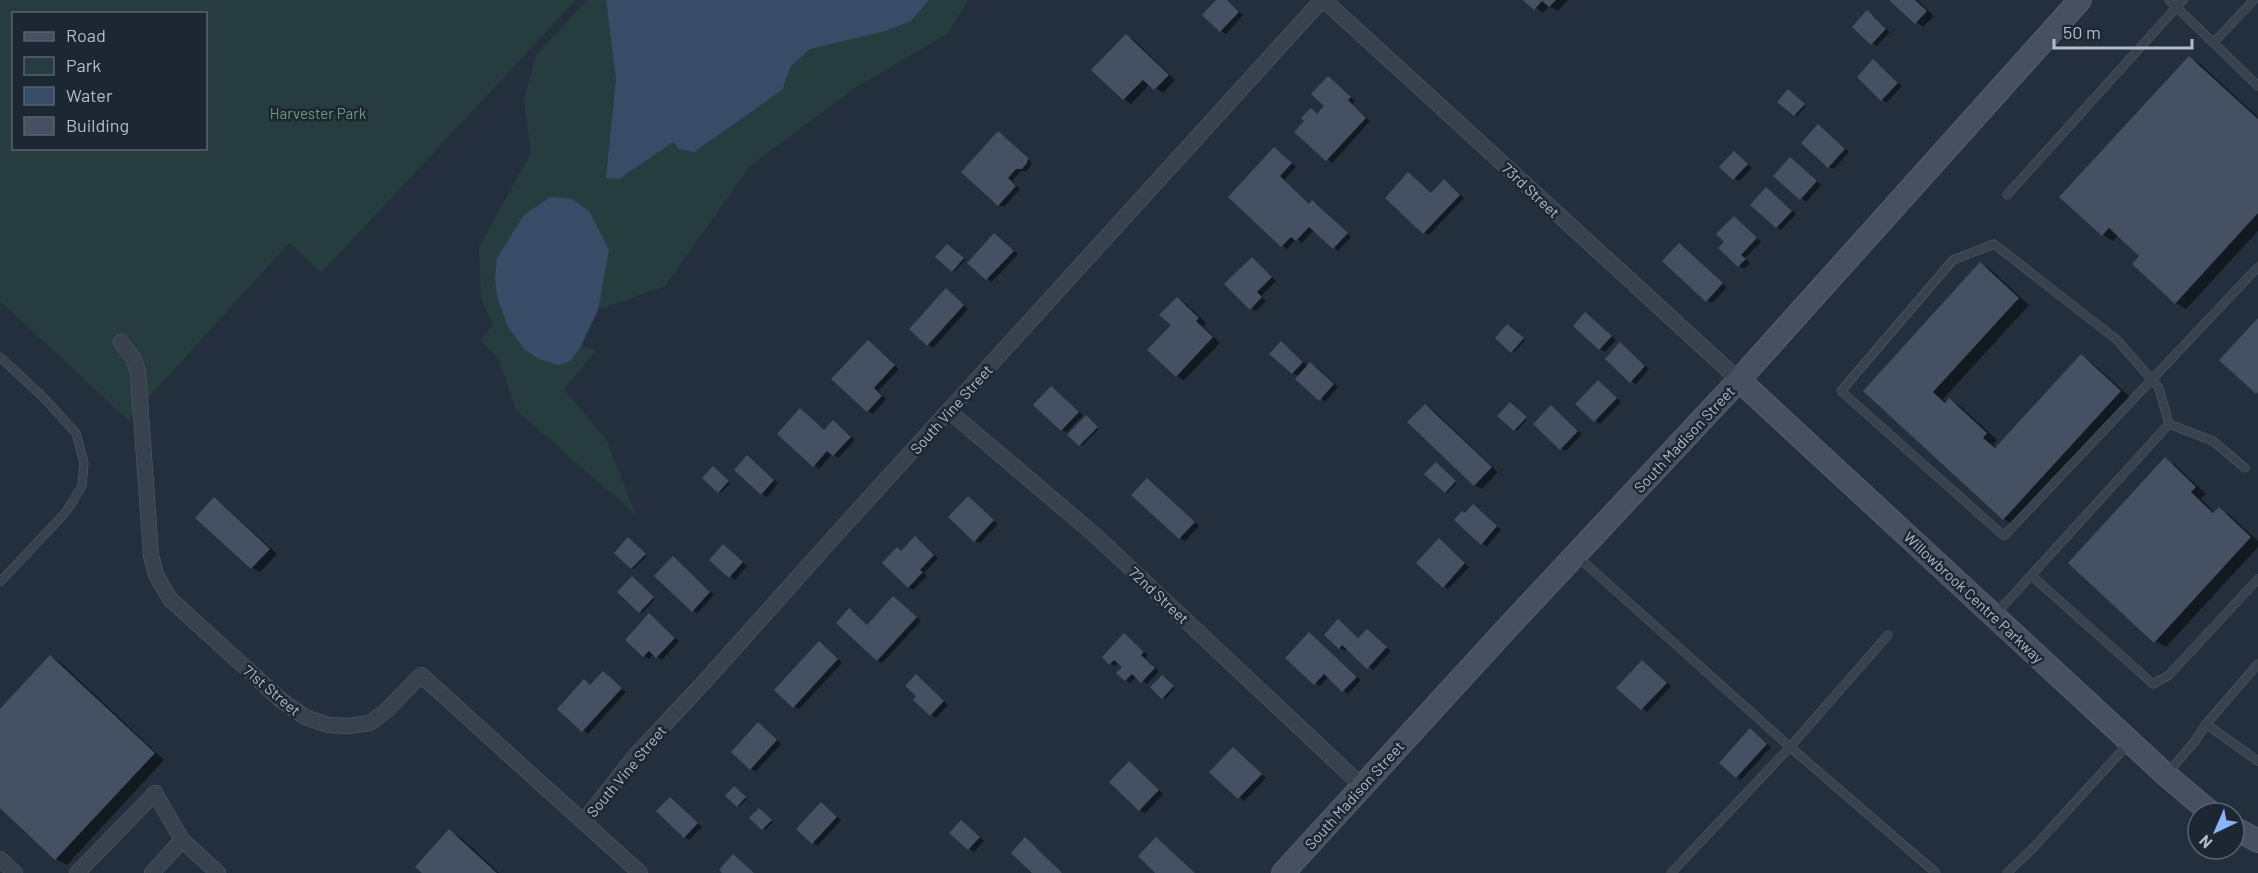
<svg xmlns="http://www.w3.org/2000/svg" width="2258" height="873" font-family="Barlow,sans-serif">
	<rect width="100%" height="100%" fill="#242f3e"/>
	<path fill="#263c3f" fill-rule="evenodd" d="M0 0H576L321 273 289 243 128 420 0 301ZM14 14H206V148H14Z
		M587 0H968L948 33 855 88 750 166 665 286 598 310 580 347 596 350 564 389 607 441 636 515 516 410 498 358 481 341 493 324 481 299 479 247 531 153 524 100 536 55Z"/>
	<path fill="#394c67" d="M606 0H929L911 21 885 31 810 49 791 66 782 90 694 152 679 149 673 142 619 179 606 178 616 79Z
		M550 197 572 199 589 211 609 250 598 310 580 348 570 361 558 365 539 359 524 349 507 325 497 296 495 278 497 258 524 215Z"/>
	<path fill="#0007" d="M1218 0H1227L1243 15 1226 34 1221 31Z
		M1526 0H1568L1558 11 1549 6 1543 13Z
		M1891 0H1917L1934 16 1923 27Z
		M1872 15 1890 32 1877 46 1872 43Z
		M1126 36 1134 40 1175 80 1163 93 1150 84 1131 104 1124 99Z
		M2190 58 2200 64 2258 117V231L2186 309 2176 303 2141 256 2118 235 2113 241 2103 235Z
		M1878 64 1902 86 1887 102 1882 100Z
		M1333 81 1355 101 1352 104 1370 121 1332 163 1296 131 1306 121 1311 110 1318 115 1327 106Z
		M1791 92 1806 106 1797 116 1795 115Z
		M1818 126 1849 152 1834 169 1829 167Z
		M1003 136 1032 163 1027 171H1021L1012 181 1020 189 1004 207 999 205Z
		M1280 152 1296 167 1284 180 1310 205 1313 202 1318 205 1351 237 1338 251 1314 230 1302 243 1296 239 1287 249 1230 197Z
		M1739 156 1752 168 1739 181 1734 178Z
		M1791 159 1821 185 1806 202 1775 175Z
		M1449 184 1464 198 1429 235 1424 232 1432 194Z
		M1771 192 1796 214 1781 230 1776 227Z
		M1734 218 1761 242 1745 258 1750 263 1744 269 1739 266 1726 242Z
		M995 235 1018 254 992 282 987 279Z
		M949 247 965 260 954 272 953 271Z
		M1684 248 1727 287 1712 303 1707 300Z
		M1252 259 1276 281 1261 296 1266 301 1256 311 1251 308Z
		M1981 264 1991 270 2029 305 1943 399 1947 403 1949 400 1960 406 1997 440 1993 445 1997 448 2081 356 2091 362 2131 398 2015 525 2004 519 1865 391Z
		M951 293 968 309 933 348 911 329Z
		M1177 298 1185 303 1206 323 1203 326 1220 343 1184 380 1177 376 1173 325Z
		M1586 314 1616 340 1605 352 1600 349Z
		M1509 327 1525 340 1514 352 1512 351Z
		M868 342 899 369 878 391 886 399 873 414 868 411Z
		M1286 346 1308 366 1311 364 1315 366 1338 387 1325 402 1299 376 1292 373Z
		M1625 347 1649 369 1636 384 1631 381Z
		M1603 385 1621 402 1600 424 1577 404Z
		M1051 388 1083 415 1067 432 1062 430Z
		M1512 405 1527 419 1517 431 1515 430Z
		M1425 406 1433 410 1498 472 1482 489 1474 485Z
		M801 410 825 431 838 425 855 440 838 458 832 454 819 469 779 434Z
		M1556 410 1582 434 1566 451 1561 448Z
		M1088 418 1099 429 1082 446 1069 435Z
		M748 457 778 483 767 497 762 494Z
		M2165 459 2175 465 2206 494 2201 499 2215 513 2219 509 2230 515 2258 541V547L2166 647 2155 641Z
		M1438 465 1457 483 1447 493 1446 492Z
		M715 469 730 483 721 493 719 492Z
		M1147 480 1199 526 1185 541 1180 538Z
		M968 498 998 524 980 543 975 541Z
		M214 499 222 504 277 554 260 572 252 568Z
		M1474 506 1501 530 1487 546 1482 544 1466 515Z
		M631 540 647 556 633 569 631 568Z
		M920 541 938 558 924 573 927 576 913 590 908 587 898 549 902 552Z
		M1444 543 1469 567 1448 589 1444 586Z
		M724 546 747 566 735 580 711 560Z
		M673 558 714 595 697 613 693 610Z
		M635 579 655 599 642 613 619 592Z
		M894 598 921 621 882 663 877 660 868 626Z
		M654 618 679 641 662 660 654 654 649 659 644 656Z
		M1338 621 1359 639 1367 631 1391 651 1373 670 1347 648 1345 651 1340 648Z
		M1125 635 1148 655 1145 658 1159 671 1147 684 1137 676 1130 683 1125 680 1124 667 1119 662 1115 666 1110 664Z
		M1314 637 1361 680 1348 694 1328 677 1320 686 1315 683Z
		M824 646 842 663 799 709 794 707Z
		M51 657 61 663 164 760 67 865 56 859 0 806V712Z
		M1642 662 1671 686 1647 712 1619 687Z
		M603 673 626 692 588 734 559 709 584 681 591 686Z
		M1164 678 1175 688 1165 699 1163 698Z
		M921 679 948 705 936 718 931 715 918 696Z
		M759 724 781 744 756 771 751 769Z
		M1755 733 1771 747 1741 780 1737 777Z
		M1233 749 1266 778 1244 801 1211 772Z
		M1134 766 1163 794 1145 813 1140 810Z
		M736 789 747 799 739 807 738 805Z
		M670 799 702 827 689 840 685 837Z
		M826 807 841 820 818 845 813 843Z
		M761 811 773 822 765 830 751 818Z
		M962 822 984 841 974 852 969 849Z
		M450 831 460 837 499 873H424Z"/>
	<path fill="#455162" d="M1216 0H1227L1239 12 1220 32 1202 15Z
		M1523 0H1556L1549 7 1542 1 1534 10Z
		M1889 0H1915L1927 11 1915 24Z
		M1867 10 1886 29 1871 45 1852 27Z
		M1126 34 1169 75 1154 90 1143 80 1123 100 1091 70Z
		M2189 56 2258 119V213L2175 304 2132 264 2139 256 2109 228 2102 236 2059 197Z
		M1873 59 1898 83 1881 101 1857 77Z
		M1328 76 1351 97 1348 100 1366 118 1326 161 1294 132 1304 121 1301 118 1311 108 1317 114 1324 106 1311 94Z
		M1788 89 1805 104 1794 116 1777 102Z
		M1818 124 1845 149 1828 168 1801 143Z
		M998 131 1028 158 1027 163 1022 169H1016L1008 178 1016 186 998 206 961 172Z
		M1274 147 1292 163 1280 176 1309 204 1312 200 1348 233 1333 249 1309 227 1296 241 1291 237 1281 247 1228 197Z
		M1734 151 1748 164 1733 180 1719 167Z
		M1790 157 1817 181 1800 200 1773 176Z
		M1408 172 1431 193 1444 179 1460 195 1423 234 1385 198Z
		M1766 187 1792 211 1776 228 1750 205Z
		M1734 216 1757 238 1741 255 1746 259 1738 267 1718 248 1724 242 1716 234Z
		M994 233 1014 251 986 280 967 263Z
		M1679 243 1723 283 1706 302 1662 261Z
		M947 244 964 258 952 272 935 257Z
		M1252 257 1272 277 1257 292 1262 297 1250 310 1224 284Z
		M1980 262 2019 298 1933 392 1945 403 1949 398 1987 433 1983 438 1995 448 2081 354 2121 391 2003 520 1863 391Z
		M946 288 964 305 927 346 909 329Z
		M1177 297 1199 318 1196 321 1213 337 1176 377 1147 350 1171 325 1159 315Z
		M1585 312 1612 336 1599 350 1573 326Z
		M2258 318V392L2256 394 2219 360Z
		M1507 324 1524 338 1511 353 1495 338Z
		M868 340 895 365 874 388 882 396 867 412 831 379Z
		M1281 341 1303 362 1292 374 1269 354Z
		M1620 342 1645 366 1630 383 1605 359Z
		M1310 362 1334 384 1319 401 1295 379Z
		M1598 380 1617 398 1594 422 1575 404Z
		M1051 386 1079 412 1061 431 1033 405Z
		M1510 402 1527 417 1514 431 1497 416Z
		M1425 404 1492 467 1474 486 1407 422Z
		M1551 405 1578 431 1560 450 1533 424Z
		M800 408 824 430 833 420 851 437 833 456 827 451 813 467 777 434Z
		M1086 415 1098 427 1079 446 1067 435Z
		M747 455 774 480 761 495 734 470Z
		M2165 457 2196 487 2191 492 2213 513 2219 507 2251 537 2154 643 2068 563Z
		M1436 462 1456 481 1445 493 1424 474Z
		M713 466 729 481 718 493 702 478Z
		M1147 478 1195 522 1179 539 1131 495Z
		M968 496 994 520 974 542 948 517Z
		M214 497 270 549 251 569 195 518Z
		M1473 504 1497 526 1481 545 1454 520 1462 511 1465 513Z
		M915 536 934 555 920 570 923 572 908 588 882 563 897 547 901 551Z
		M628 537 646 554 631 569 614 553Z
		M1439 538 1465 563 1443 588 1416 563Z
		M723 544 743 562 729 578 709 560Z
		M673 556 710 592 692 612 654 576Z
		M632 576 654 597 639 613 617 592Z
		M893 596 917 617 877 661 836 623 849 608 867 625Z
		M649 613 675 638 656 658 649 651 643 657 625 640Z
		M1338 619 1358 638 1367 629 1387 647 1367 669 1342 645 1339 649 1324 635Z
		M1309 632 1357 677 1342 692 1324 674 1314 685 1285 658Z
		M1124 633 1144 652 1141 655 1155 668 1141 683 1132 674 1125 681 1116 673 1122 667 1114 660 1109 665 1102 657Z
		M819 641 838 659 793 708 774 690Z
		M50 655 155 753 55 860 0 808V709Z
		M1642 660 1667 683 1641 710 1616 688Z
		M603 671 622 688 582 732 557 709 584 679 590 685Z
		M916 674 944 701 930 716 913 700 916 696 905 686Z
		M1162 675 1174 686 1162 699 1150 687Z
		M758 722 777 740 750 770 731 752Z
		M1750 728 1767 744 1736 778 1719 763Z
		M1233 747 1262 774 1238 799 1209 772Z
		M1129 761 1159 790 1139 811 1109 782Z
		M734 786 746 797 737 807 725 796Z
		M670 797 698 823 684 838 656 811Z
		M821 802 837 817 812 844 796 829Z
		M759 808 772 820 762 830 749 818Z
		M961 820 980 837 968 850 949 833Z
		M449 829 497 873H422L415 867Z
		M1025 837 1062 873H1032L1011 853Z
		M1156 837 1195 873H1155L1138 856Z
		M733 854 754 873H722L719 870Z"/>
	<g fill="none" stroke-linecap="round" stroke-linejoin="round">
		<defs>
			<path id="lane" d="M2169 0 2258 86
				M2213 43 2254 0
				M2007 195 2183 0
				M0 357 43 397 76 433 84 463 82 486 66 512 0 582
				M2169 424 2159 388 2117 340 1994 244 1953 260 1841 391 2004 536 2258 267
				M1577 556 1790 747 1671 873
				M2031 575 2153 684 2169 675 2258 579
				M1995 615 2169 424 2213 441 2245 468
				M1888 635 1790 747 1936 873
				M2206 724 2258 761
				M2167 774 2195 741 2206 724 2258 664
				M2007 873 2034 847 2129 743"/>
			<path id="street" d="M1324 0 1739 380
				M121 342 133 358 138 372 151 555 156 575 170 599 281 700 305 717 328 725 348 726 370 723 387 710 421 675 640 873
				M949 411 1096 536 1362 786
				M584 821 636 755 706 680 833 538 1322 0
				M0 859 15 873
				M77 873 155 793 182 840
				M152 873 182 840 218 873"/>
			<path id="secondary" d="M1739 380 2166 775 2211 813
				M2234 828 2258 841
				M1283 873 1509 626 1739 380 2080 0"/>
		</defs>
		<use href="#lane" stroke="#565f6c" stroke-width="9"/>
		<use href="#street" stroke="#565f6c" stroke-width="16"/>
		<use href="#secondary" stroke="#565f6c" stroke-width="24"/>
		<use href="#lane" stroke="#38414e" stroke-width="8"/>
		<use href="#street" stroke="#38414e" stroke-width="15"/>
		<use href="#secondary" stroke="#465061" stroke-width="22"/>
	</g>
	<g text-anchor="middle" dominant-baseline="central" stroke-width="5" stroke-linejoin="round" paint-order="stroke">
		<g font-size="15" fill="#6b9a76" stroke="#1d2633">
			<text x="318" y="113">Harvester Park</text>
		</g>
		<g font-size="15" fill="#b4bcc9" stroke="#1d2633">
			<text transform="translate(1531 190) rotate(43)">73rd Street</text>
			<text transform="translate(951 409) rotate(-48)">South Vine Street</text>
			<text transform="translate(1684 439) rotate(-47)">South Madison Street</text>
			<text transform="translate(1159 595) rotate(43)">72nd Street</text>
			<text transform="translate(1974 597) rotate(43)">Willowbrook Centre Parkway</text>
			<text transform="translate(272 690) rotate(40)">71st Street</text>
			<text transform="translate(626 771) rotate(-50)">South Vine Street</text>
			<text transform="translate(1354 795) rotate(-48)">South Madison Street</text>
		</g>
	</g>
	<rect x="12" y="12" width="195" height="138" fill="#1d2633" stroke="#59626f" stroke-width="1.5"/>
	<rect x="24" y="32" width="30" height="9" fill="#465061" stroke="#59626f" stroke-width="1.5"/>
	<text x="66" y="42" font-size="18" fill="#b4bcc9">Road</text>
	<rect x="24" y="57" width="30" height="18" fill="#263c3f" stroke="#59626f" stroke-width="1.5"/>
	<text x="66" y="72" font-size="18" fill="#b4bcc9">Park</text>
	<rect x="24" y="87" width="30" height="18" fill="#394c67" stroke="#59626f" stroke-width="1.5"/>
	<text x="66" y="102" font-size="18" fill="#b4bcc9">Water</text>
	<rect x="24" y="117" width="30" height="18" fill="#455162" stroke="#59626f" stroke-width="1.5"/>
	<text x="66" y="132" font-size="18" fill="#b4bcc9">Building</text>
	<g transform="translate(2216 831) rotate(224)"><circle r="28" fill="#1d2633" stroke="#59626f" stroke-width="1.5"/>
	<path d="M0-4.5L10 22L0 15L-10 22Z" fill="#8ab4f8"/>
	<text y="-9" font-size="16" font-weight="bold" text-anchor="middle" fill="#b4bcc9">N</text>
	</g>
	<path d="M2054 39v9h138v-9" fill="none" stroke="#b4bcc9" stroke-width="3"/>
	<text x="2063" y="39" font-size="18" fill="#b4bcc9" stroke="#1d2633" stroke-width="4.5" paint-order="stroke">50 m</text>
</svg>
